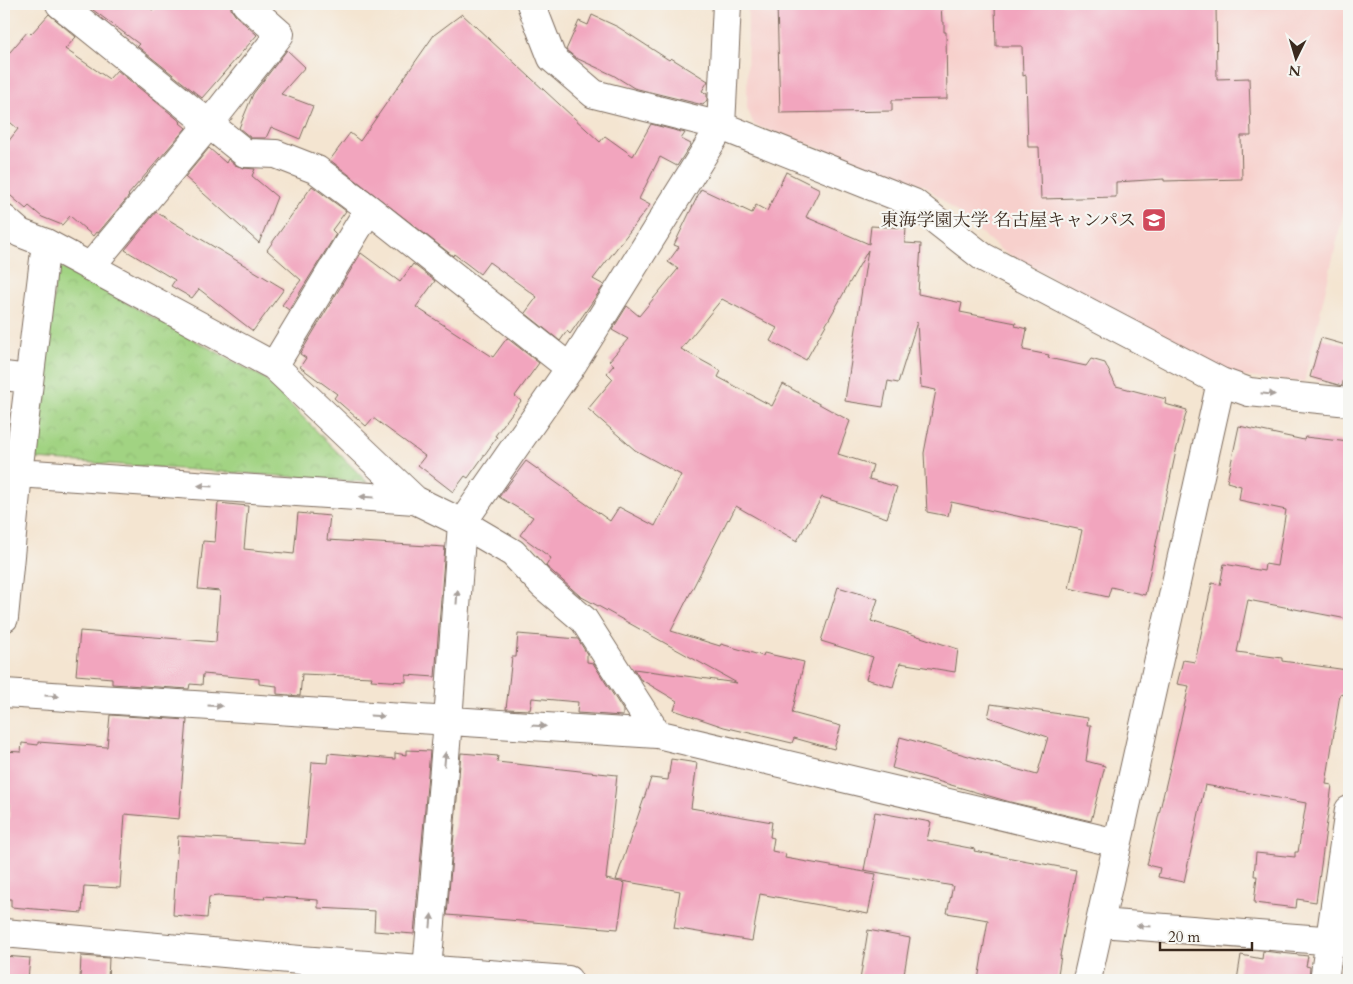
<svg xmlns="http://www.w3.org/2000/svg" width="1353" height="984" font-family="Cardo,'Noto Serif JP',serif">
	<defs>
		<pattern id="park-crowns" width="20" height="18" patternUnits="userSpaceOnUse" patternTransform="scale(1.25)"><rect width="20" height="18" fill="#a1d382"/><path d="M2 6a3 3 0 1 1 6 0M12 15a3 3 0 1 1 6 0" fill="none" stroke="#8cb570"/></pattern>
	</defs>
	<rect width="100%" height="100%" fill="#f6f6f2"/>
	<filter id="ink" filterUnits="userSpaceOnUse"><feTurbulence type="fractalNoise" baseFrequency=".02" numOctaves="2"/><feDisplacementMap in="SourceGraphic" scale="10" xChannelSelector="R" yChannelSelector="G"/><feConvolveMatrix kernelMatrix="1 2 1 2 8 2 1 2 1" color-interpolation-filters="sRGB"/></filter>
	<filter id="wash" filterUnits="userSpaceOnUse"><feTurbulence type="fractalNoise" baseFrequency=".0096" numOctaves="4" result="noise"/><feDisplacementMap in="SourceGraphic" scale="20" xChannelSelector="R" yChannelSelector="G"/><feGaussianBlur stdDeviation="1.12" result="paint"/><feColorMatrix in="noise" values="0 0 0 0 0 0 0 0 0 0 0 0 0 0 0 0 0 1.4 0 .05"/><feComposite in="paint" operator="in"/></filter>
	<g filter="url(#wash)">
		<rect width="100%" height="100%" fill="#f4e5d1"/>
		<path fill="#f7d0cc" d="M748 4H1349V189L1304 382 1235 376 1001 250 926 186 754 125 747 108Z"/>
		<path fill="url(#park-crowns)" stroke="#6e7e50" d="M57 265 264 378 367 482 36 459Z"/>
		<g id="blocks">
			<path fill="#f2a5be" d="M85 4H144L153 10 157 4H231V9L235 15 257 35 202 98 137 46 139 44Z
				M777 4H941L942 22H944V32H946L947 99 892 100V111L780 113Z
				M995 4H1216L1217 79 1249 78 1251 136H1241L1242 179 1164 181V179L1116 182V197L1041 199 1039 147H1028L1026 75 1023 76 1022 46H996Z
				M49 14 76 37 65 49 109 79 117 70 181 122 180 123 186 128 128 195 129 196 98 233 96 232 93 236 70 216 62 225 42 217 29 206 26 209 4 190V147L18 129 4 117V59L28 31 31 34Z
				M462 14 600 142 605 136 633 156 651 124 685 133 681 139 691 144 677 166 660 157 639 199 650 205 593 279 604 285 570 334 567 331 560 341 525 313 537 297 489 262 480 274 454 254 453 256 330 160 350 133 360 141 434 35Z
				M592 15 618 27 669 60 671 58 708 81 702 91 707 94V100L703 105 634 88 613 75 576 58 566 50 579 21 588 25Z
				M287 50 305 67 281 94 313 106 300 139 271 127 266 138H251L239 128 253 94Z
				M209 148 226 163 228 159 235 165 244 168 255 169 252 176 277 197 259 243 185 177Z
				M786 172 820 189 806 217 869 244 871 226 906 228 905 243 921 244 918 294 962 303 960 312 1016 323 1015 326 1027 329 1023 350 1049 355 1048 358 1086 366 1091 359 1105 363 1116 386 1166 399 1165 404 1187 410 1176 451 1145 595 1111 587 1108 597 1069 588 1082 530 951 502 948 516 927 512 924 453 936 390 921 387 917 322 898 383 888 381 883 407 845 401 868 250 806 360 770 341 777 328 722 299 681 349 721 371 718 377 772 406 783 384 850 421 838 454 873 465 869 479 897 487 887 518 822 497 797 541 736 506 729 520 728 519 671 631 720 646 721 644 763 656 764 653 804 662 792 713 841 726 834 749 794 738 792 743 724 727 674 710 677 701 640 679 634 669 737 683 580 596 546 566 551 558 520 535 533 517 499 497 526 461 610 521 619 507 655 526 681 475 635 450 588 409 613 379 607 373 614 365 609 361 628 339 612 330 627 306 639 316 678 269 668 262 679 247 674 245 701 189 752 213 756 205 767 211Z
				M312 186 346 211 332 230 336 234 289 310 282 305 301 280 267 250Z
				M156 212 284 289 253 331 199 289 192 298 171 286 175 280 125 250Z
				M361 253 400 282 413 264 435 281 416 307 493 357 507 338 539 363 515 396 521 401 495 436 497 437 495 440 468 478 465 476 453 492 418 465 425 456 373 418 366 426 334 398 337 394 300 367 306 358 300 354Z
				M1321 338 1349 346V358L1342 386 1310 377Z
				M1239 426 1304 440 1305 437 1349 442V617H1347V619L1248 600 1237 652 1282 658V661L1347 670 1344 695 1340 694 1326 784 1332 785 1316 902 1297 899 1296 908 1254 903 1257 876H1254L1256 853 1295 857V852H1298L1306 803 1205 785 1184 882 1158 877 1160 868 1147 865 1189 686 1177 684 1183 660 1195 662 1212 583 1220 585 1224 564 1264 571 1265 564 1277 566 1286 510 1239 500 1241 486 1227 482Z
				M218 503 248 506 244 549 294 554 298 513 330 516 327 540 445 547 435 677 406 675V682L371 680 372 677 302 674 300 696 277 694V686L259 684V679L203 674 202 685 190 684 189 689 112 684V678L76 675 80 631 216 642 220 591 198 589 203 541 215 542Z
				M838 587 878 599 871 621 958 649 955 672 900 663 893 687 866 679 873 657 821 641Z
				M518 634 578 639 587 654V662L593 663 623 710V716L577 713 578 702 532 698 530 710 506 709 512 657H516Z
				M991 704 1088 718 1087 725H1091L1086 761 1105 766 1091 821 1010 802 892 768 900 737 1037 775 1048 737 988 717Z
				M110 715 187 720 179 819 125 814 120 888 84 886 82 913 11 907V899H4V877L10 804 4 803V751L21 752 22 743 38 745V742L107 747Z
				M406 750 430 751 414 934 374 931 375 911 318 908V900L264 896 265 899 218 896 209 897 207 918 173 915 178 836 305 844 312 762 327 763 328 753 395 759V753L406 755Z
				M461 753 498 756 497 762 617 775 606 879 625 883 618 929 447 915Z
				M671 759 697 763 691 808 772 822 770 837 774 838 772 851 786 854 785 858 876 874 868 914 760 894 752 941 674 928 680 891 616 880 651 778 668 780Z
				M875 812 931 822 927 840 975 849 974 851 1076 870 1060 956H1061L1057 980H978L988 920 947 913 953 886 864 870Z
				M868 930 910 938 903 980H860Z
				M1263 951 1308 956 1306 966 1310 967 1309 980H1237L1241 955 1262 959Z
				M4 956 30 958 28 980H4Z
				M81 956 109 958 108 980H80Z"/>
		</g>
	</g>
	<g filter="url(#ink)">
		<use href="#blocks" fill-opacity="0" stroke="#7c6b5d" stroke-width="1"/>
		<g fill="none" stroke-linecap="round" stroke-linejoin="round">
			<defs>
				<path id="minor" d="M60 4 245 153 276 154 317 170 369 209 570 368
					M727 4 721 126 914 203 983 257 1221 382 1249 392 1349 402
					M4 219 20 233 46 243
					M90 267 209 124 280 34 246 4
					M274 366 369 209
					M4 376 29 379
					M18 473 415 500
					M4 618 18 473 46 243 274 366 415 500 462 523 570 368 721 126 594 94 552 58 531 4
					M4 693 657 734 1117 843
					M1100 923 1349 942
					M4 933 300 960 568 980
					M427 970 448 721 462 523 513 553 542 584 584 620 657 734
					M1087 980 1221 382
					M1324 980 1349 810"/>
			</defs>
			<use href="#minor" stroke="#7c6b5d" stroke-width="30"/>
			<use href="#minor" stroke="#fff" stroke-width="28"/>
		</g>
		<defs><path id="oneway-solid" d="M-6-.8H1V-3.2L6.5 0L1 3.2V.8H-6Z" transform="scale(1.25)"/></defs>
		<g fill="#a79f9a">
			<use href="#oneway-solid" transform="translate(1268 394) rotate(6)"/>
			<use href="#oneway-solid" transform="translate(205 486) rotate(-176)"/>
			<use href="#oneway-solid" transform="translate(367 497) rotate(-176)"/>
			<use href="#oneway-solid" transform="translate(457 597) rotate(-86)"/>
			<use href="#oneway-solid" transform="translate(52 696) rotate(4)"/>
			<use href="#oneway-solid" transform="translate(215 706) rotate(4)"/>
			<use href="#oneway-solid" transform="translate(377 716) rotate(4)"/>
			<use href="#oneway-solid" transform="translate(539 726) rotate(4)"/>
			<use href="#oneway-solid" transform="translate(445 759) rotate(-85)"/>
			<use href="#oneway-solid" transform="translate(431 921) rotate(-85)"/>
			<use href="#oneway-solid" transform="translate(1144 926) rotate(-176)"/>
		</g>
	</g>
	<defs>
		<symbol id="university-square" viewBox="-11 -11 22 22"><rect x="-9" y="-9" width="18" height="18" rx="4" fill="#d1495b" stroke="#f6f6f2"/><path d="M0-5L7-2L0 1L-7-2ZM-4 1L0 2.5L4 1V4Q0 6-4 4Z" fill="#fff"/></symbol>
	</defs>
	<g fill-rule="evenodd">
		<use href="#university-square" x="1140" y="206" width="28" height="28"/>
	</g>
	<g text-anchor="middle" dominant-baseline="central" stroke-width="4.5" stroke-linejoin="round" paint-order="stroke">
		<g font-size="18" fill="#3b2a1e" stroke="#f6f6f2" text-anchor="end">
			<text x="1136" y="220">東海学園大学 名古屋キャンパス</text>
		</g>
	</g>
	<rect width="1353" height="984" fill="none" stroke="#f6f6f2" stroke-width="20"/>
	<g transform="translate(1296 58) rotate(185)" stroke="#f6f6f2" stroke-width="4" paint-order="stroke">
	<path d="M0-4L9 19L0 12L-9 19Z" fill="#3b2a1e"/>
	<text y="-8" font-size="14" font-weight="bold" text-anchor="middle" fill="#3b2a1e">N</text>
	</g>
	<path d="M1160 942v8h92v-8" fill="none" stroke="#3b2a1e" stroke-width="2.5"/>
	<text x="1168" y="942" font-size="15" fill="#3b2a1e" stroke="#f6f6f2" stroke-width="4" paint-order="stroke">20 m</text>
</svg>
